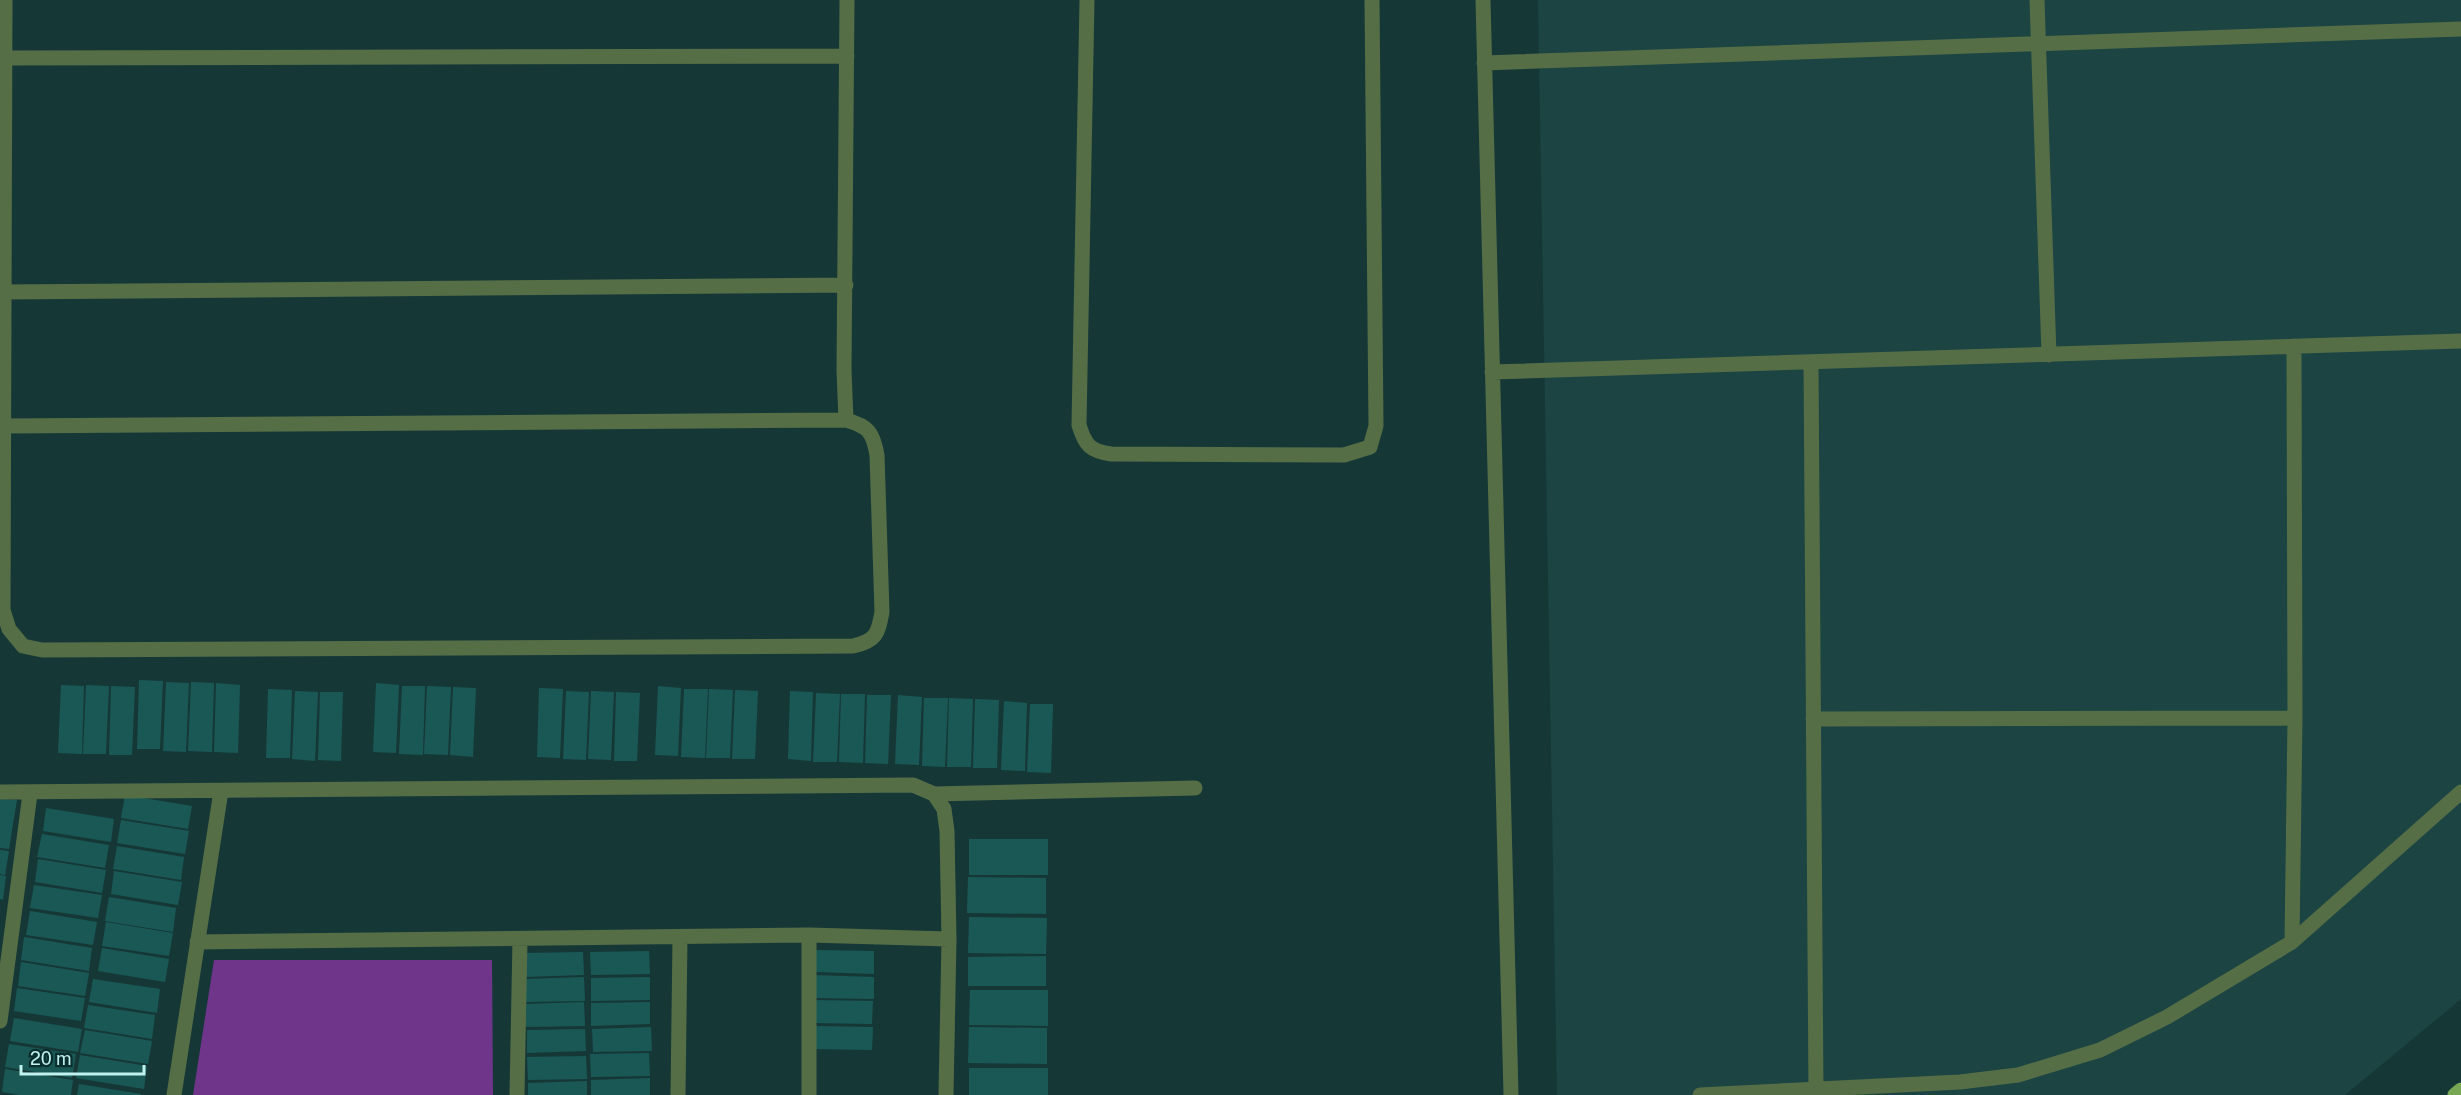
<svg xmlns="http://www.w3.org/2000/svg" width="2461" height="1095" font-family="'Public Sans',sans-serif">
	<rect width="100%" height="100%" fill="#153837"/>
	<path fill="#1b4443" d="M1538 0H2461V999L2345 1095H1557Z"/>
	<path fill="#6f358b" d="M214 960H492L493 1095H193Z"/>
	<path fill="#1a5856" d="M139 680 163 681 160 749H137Z
		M166 682 189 683 186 752 163 751Z
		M191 682 214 683 212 752 188 751Z
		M216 683 240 685 238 753 214 752Z
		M376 683 399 685 396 753 373 752Z
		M61 685 84 686 82 754 58 753Z
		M86 685 109 686 106 754H83Z
		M111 686 135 687 132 755H109Z
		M402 686H425L423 755 399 754Z
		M427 686 451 687 448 755 424 754Z
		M658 686 681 688 678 756 655 755Z
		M453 687 476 688 473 757 450 755Z
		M539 688 563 689 560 758 537 757Z
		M268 689 292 690 290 758H266Z
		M684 689H708L705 758 681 757Z
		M709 689 733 690 730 758H706Z
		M735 690 758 691 755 759H732Z
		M295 691 318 692 315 761 292 759Z
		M566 691 589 692 586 760 563 759Z
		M591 691 614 692 611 760 588 759Z
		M790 691 813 692 811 761 788 759Z
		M320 692H343L341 761 318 760Z
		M616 692 640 693 637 761H614Z
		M816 693 840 694 837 762H813Z
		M841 694H865L863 763 839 762Z
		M867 695H891L888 764 865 763Z
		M898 695 922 697 919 765 895 764Z
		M924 698H948L945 767 922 766Z
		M949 698 973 699 971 767H947Z
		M975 699 999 700 997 768H973Z
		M1004 701 1027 703 1025 771 1001 770Z
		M1030 704H1053L1051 773 1027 772Z
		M125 795 192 806 188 829 121 818Z
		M0 799 17 800 9 849 0 848Z
		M46 808 114 819 111 842 43 831Z
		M121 820 189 831 185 854 117 843Z
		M42 834 109 845 105 868 37 857Z
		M969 839H1048V875H969Z
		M117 846 184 857 181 880 113 869Z
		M0 850 9 851 5 875 0 874Z
		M38 859 106 870 102 893 35 882Z
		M114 871 182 882 178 905 111 894Z
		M0 875 6 876 3 900 0 899Z
		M968 877 1046 878V914L967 913Z
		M34 885 102 895 98 918 30 908Z
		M109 897 176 908 173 932 105 921Z
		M30 911 97 922 93 945 26 935Z
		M969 917 1047 918 1046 954 968 953Z
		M106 922 173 933 169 956 102 946Z
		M24 937 92 948 89 971 21 960Z
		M102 948 169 959 165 982 98 971Z
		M816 950 874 951V974L816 972Z
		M649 951 650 974 591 975 590 952Z
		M583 952 584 975 525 977V953Z
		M1046 956V986H968V957Z
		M21 962 89 973 85 996 18 986Z
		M815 975 874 977V999L815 998Z
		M584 977 585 1001 525 1002V979Z
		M650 977V1000L591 1001V978Z
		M93 979 160 989 157 1013 89 1002Z
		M17 988 85 998 81 1021 14 1011Z
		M970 990H1048V1026L969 1025Z
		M814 1000 873 1001 872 1024 813 1023Z
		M584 1002 585 1026 526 1027 525 1004Z
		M650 1002V1024L591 1026V1003Z
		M88 1005 155 1015 152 1039 84 1028Z
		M14 1018 82 1029 78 1052 10 1041Z
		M814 1026 873 1027 872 1050 813 1049Z
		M651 1027 652 1051 593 1052 592 1029Z
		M969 1027 1047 1028V1064L968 1063Z
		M585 1029 586 1051 527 1053V1030Z
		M85 1030 152 1041 148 1064 80 1053Z
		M9 1044 76 1054 72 1078 5 1067Z
		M649 1053 650 1076 591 1077 590 1054Z
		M80 1055 147 1066 144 1089 76 1078Z
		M586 1056 587 1079 528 1080 527 1057Z
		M969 1068H1048V1095H969Z
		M5 1069 73 1080 71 1095H19L2 1092Z
		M650 1078V1095H591V1080Z
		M587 1081V1095H528V1083Z
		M79 1084 141 1094V1095H77Z"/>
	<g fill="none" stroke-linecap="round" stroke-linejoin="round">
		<path stroke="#566e46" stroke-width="15" d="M5 0 3 610 9 629 23 646 42 650 853 646C876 641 878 634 882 612L877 455C873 432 868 426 846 420L5 426
			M1087 0 1079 425C1085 445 1090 451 1111 454L1344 455 1370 447 1376 426 1372 0
			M1483 0 1511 1095
			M2037 0 2049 355
			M5 58 847 56
			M1484 63 2461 29
			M5 292 846 285
			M1811 362 1816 1095
			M1492 372 2461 341
			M846 420 844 370 847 0
			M1813 719 2295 718
			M0 792 913 785 934 794 944 809 947 831 949 939 946 1095
			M934 794 1195 788
			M197 942 809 935 949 939
			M2292 942 2295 718 2294 346
			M0 1021 30 794
			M174 1095 221 791
			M517 1095 520 939
			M678 1095 680 937
			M809 1095V935
			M1700 1095 1960 1082 2018 1075 2100 1050 2167 1017 2292 942 2461 792"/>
		<path stroke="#79a854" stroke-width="15" d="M2455 1095 2461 1090"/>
	</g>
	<path d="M21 1065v9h123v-9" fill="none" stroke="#c0f2f0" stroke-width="3"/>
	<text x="30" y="1065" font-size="18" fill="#c0f2f0" stroke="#092e2d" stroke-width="4.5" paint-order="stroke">20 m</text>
</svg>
